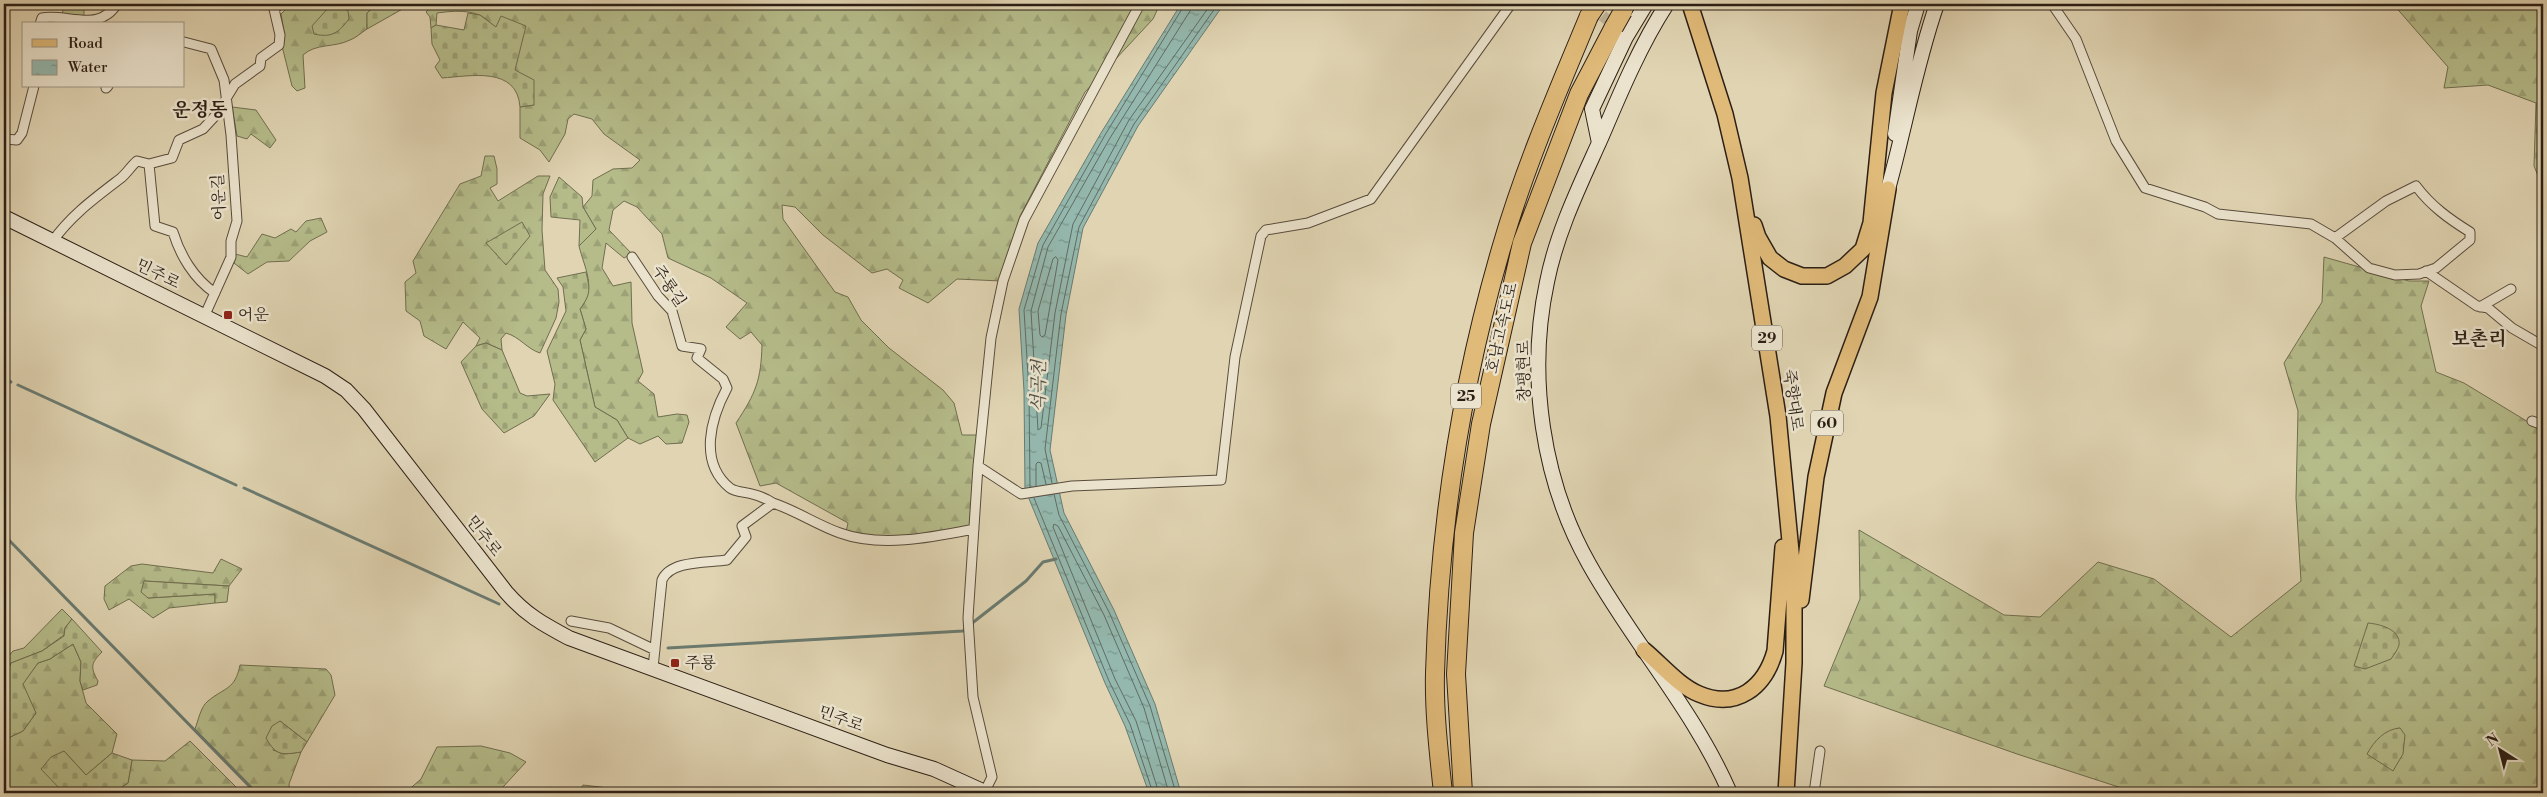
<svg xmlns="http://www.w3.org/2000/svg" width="2547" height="797" font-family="'Libre Bodoni','Noto Serif KR',serif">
	<defs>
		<pattern id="forest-firs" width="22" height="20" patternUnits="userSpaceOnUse" patternTransform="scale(1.25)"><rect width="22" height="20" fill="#b5bc8a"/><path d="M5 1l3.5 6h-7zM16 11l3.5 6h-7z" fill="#9ca176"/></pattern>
		<pattern id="cemetery-stones" width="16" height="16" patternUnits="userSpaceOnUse" patternTransform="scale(1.25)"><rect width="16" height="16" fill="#b5bc8a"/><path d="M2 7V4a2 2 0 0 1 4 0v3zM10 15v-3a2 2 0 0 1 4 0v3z" fill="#9ca176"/></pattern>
		<pattern id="water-ripples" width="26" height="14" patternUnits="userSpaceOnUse" patternTransform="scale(1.25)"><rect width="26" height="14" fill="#94b8ae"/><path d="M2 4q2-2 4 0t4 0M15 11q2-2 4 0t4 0" fill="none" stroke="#79958c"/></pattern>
	</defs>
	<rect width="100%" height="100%" fill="#e0d4b2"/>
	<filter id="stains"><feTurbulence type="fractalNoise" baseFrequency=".004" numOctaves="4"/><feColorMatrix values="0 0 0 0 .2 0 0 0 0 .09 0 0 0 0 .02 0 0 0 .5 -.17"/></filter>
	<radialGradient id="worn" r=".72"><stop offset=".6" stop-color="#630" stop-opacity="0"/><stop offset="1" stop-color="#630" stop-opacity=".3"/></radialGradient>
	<path fill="url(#forest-firs)" stroke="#706e50" d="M62 4H84V18L63 14Z
		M291 4H377L367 13V29C362 32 356 38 350 40 334 48 316 43 303 55L305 88 297 91 292 86 282 46 284 32 281 14Z
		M434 4H470L486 10 491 4H1160L1153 19 1085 92 1020 216 1001 281 957 279 928 303 899 288 903 280 887 269 872 273 823 235 795 207 782 205 783 219 835 292 848 297 861 320 889 348 943 390 954 403 962 435H977L970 527C933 532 882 542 846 532L848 523 776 483 760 486 736 423C756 393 761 380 762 345L751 332 740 339 726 327 747 303 711 278 668 258 662 234 637 207 624 201 613 210 609 230 632 254 624 258 606 243 602 268 613 286 631 282 632 323 643 372 638 381 654 394 658 417 677 414 687 415 689 422 682 443 666 444 658 436 640 444 628 438 617 420 595 407 580 340 586 329 580 309C597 288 585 270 579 246L596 229 583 207 592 196 593 180 613 169 632 168 640 160 604 134 592 119 574 114 568 119 565 134 549 162 540 150 520 138V107L534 105C527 93 519 81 513 68 495 25 492 5 437 13L436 25 431 28 430 17 426 12Z
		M2393 4H2543V188L2534 166 2536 103 2488 85 2444 88 2448 67Z
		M232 107 256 110 276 140 270 148 251 134 247 139 237 136Z
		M485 156H494L497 169V184L490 188 498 201 538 176H550L543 194 542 230 545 270 558 289 559 302 556 318 540 353C527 349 520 337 506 333L501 339 502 350 486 343 476 346 480 338 463 322 446 349 424 336 420 321 406 311 405 282 416 273 413 261 460 184 481 176Z
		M321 218 327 232 310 241 289 261 267 262 248 274 234 263 235 254 247 257 262 234 275 238 291 229 296 232 306 221Z
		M2324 257 2409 281H2429L2421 306 2436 372 2464 383 2543 431V793H2137L2017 754 1824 686 1860 599 1859 530 2004 615 2040 617 2098 562 2154 579 2231 637 2301 581 2296 498 2298 411 2284 363 2322 302Z
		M221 559 242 569 229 586 144 581 148 598 215 594V603L169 608 153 618 129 599 109 610 104 599 105 586 131 566 142 564 213 573Z
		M62 609 72 619 65 628 64 635 42 651 11 663 4 680V662L13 651 24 648Z
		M73 644 81 662 80 681 86 703 117 734 112 753 86 775 64 751 60 793H4V740L23 731 36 713 22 684 38 663 50 659Z
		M240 665 326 669 331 675 335 695 307 742 280 721 273 750 284 754 301 752 289 784 290 793H258L195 729C198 721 201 706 208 701 225 687 235 690 240 665Z
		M190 741 242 793H113L128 783 132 760 165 761Z
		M481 746 510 753 526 762 503 787 502 793H405L421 779 437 747Z
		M583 785 642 792 645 793H579Z"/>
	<path fill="url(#cemetery-stones)" stroke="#706e50" d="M338 4 348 11 349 19C338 33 332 38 314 34L312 26 329 7Z
		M377 4H404L406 7 367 29V13Z
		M468 13 480 15 496 27 501 16 526 26 515 70 534 80V105L520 107C517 66 471 76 442 78L435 67 440 60 432 44 431 28 436 25 464 30Z
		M559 177 582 197 583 207 596 229 579 246 580 220 551 217 550 197Z
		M522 222 530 236 506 265 486 243Z
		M586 272C590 290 591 294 580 309L586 329 580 340 595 407 617 420 628 438 595 462 553 400 555 384 547 351 566 311 563 287 557 278Z
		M486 343 502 350 520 393 527 396 550 394 534 416 504 433 482 409 461 362 476 346Z
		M144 581 229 586 227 602 215 603V594L148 598 141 592Z
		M72 619 102 652C91 663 90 667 98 681L97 685 83 690 80 681 81 662 73 644 50 659 38 663 23 684 36 713 23 731 4 740V680L11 663 42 651 64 636 65 628Z
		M2368 623C2379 624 2401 629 2399 645 2398 649 2394 655 2391 659L2365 669 2354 666Z
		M280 721 307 742 301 752C282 755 276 756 266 738L272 726Z
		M2400 728 2405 735 2403 754 2393 771 2367 754C2374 741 2385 729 2400 728Z
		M64 751 86 775 112 753 132 760 128 783 113 793H60L62 791 41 769 51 757Z"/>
	<path fill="url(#water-ripples)" stroke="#6a7b71" d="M1181 4H1224L1138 126 1083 228 1066 315 1050 450 1064 513 1114 610 1155 704 1181 793H1149L1125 726 1105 683 1025 489 1024 391 1019 309 1038 243 1101 133Z"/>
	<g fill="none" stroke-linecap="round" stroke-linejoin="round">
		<path stroke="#606c62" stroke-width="1" d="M1191 4 1190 11 1110 138 1048 247 1031 311 1038 430 1041 428 1055 313 1073 224 1129 120 1211 4
			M1056 257 1058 260 1045 335 1042 337 1040 335 1038 311 1053 259Z
			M1052 483 1045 449 1061 314 1079 227 1134 124 1218 4
			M1036 486V464L1038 462 1041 463 1046 484
			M1030 487 1029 391 1024 310 1043 245 1105 135 1185 4
			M1054 494 1059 515 1109 612 1150 706 1176 793
			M1034 498 1109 681 1130 724 1153 793
			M1159 793 1136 721 1115 679 1053 527 1054 524 1058 526 1104 615 1144 708 1169 793"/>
		<path stroke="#6a7b71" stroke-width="3" d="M4 379 11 382
			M18 385 236 485
			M244 488 499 604
			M4 535 256 793
			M971 624 1026 581 1043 562 1056 559
			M668 648 963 631 966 628"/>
		<path stroke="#bcb093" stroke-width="11" stroke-dasharray="11 5.5" stroke-linecap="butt" d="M1590 5 1618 29"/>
		<defs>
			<path id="minor" d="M2052 4 2076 39 2116 141 2145 188 2205 207 2218 214 2311 224 2335 238 2369 268 2395 275 2419 274 2436 268 2470 240V232C2449 219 2431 206 2416 186L2386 201 2335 238
				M40 24 42 18C61 14 90 27 106 15 111 13 114 7 118 4
				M184 42 211 49 224 80 231 135 237 221 231 241V257L204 317
				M106 88 108 86
				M4 139 17 140 22 133 34 86
				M149 164 155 226 173 232C180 255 194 279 215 293
				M52 242C71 215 95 198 121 178 127 173 131 166 137 161L149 164 172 158 179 140 203 129 216 115 235 84 260 66 261 58 279 45 280 35 274 9 280 4
				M632 257 658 296 672 311 682 346 701 349 697 358 723 379 727 388C711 418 698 462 730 488 735 492 745 492 752 494 760 496 767 499 773 503
				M2426 271 2477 306 2488 308 2512 328 2543 346
				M2480 307 2511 289
				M2532 421 2543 425
				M978 466 1021 494 1072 486 1221 480 1235 357 1261 236 1266 230 1308 223 1371 199 1511 4
				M571 621 609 628 655 650
				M653 668 662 580C671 560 707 563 727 560L746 537 742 526 773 503C797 511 817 525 840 533 881 548 933 537 974 529
				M985 791 992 777 973 697 968 618 978 466 991 338 1003 281 1024 220 1140 4
				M1814 793 1820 751"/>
			<path id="secondary" d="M1667 4C1641 44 1621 91 1602 136 1581 183 1557 231 1547 282 1527 375 1542 481 1589 564 1633 643 1694 710 1730 793
				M1895 134 1910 31 1918 4
				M1599 143 1592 109 1626 37 1646 4
				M1888 189C1905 128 1916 64 1937 4
				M4 217 325 376 346 390 364 409 506 592C526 615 543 624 569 638L887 755 934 769 987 793"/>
			<path id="primary" d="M1690 4 1725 114 1740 178 1778 416 1794 583V663L1786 793
				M1754 225 1758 237 1770 258 1784 269 1802 276H1827L1845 266 1863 249 1871 223 1884 93 1902 4
				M1801 600 1816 477 1834 393 1870 297 1888 189
				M1644 650C1661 664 1679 686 1699 694 1737 710 1765 687 1775 651L1783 547"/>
			<path id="motorway" d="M1443 793C1439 754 1434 713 1435 673 1439 531 1461 386 1501 249 1524 169 1557 93 1589 16
				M1463 793 1456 674 1464 533 1481 424 1522 243 1579 94 1614 27"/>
		</defs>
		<use href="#minor" stroke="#584c3c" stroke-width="11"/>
		<use href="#secondary" stroke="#2b1f15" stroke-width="16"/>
		<use href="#primary" stroke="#2b1f15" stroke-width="18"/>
		<use href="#motorway" stroke="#2b1f15" stroke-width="20"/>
		<use href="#minor" stroke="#ebe3cd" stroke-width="9"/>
		<use href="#secondary" stroke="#ebe3cd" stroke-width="14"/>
		<use href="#primary" stroke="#e0ba79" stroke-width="15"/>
		<use href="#motorway" stroke="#e0ba79" stroke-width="18"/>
		<defs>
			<path id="motorway-bridge" d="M1589 16 1597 4
				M1614 27 1623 11"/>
		</defs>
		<use href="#motorway-bridge" stroke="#2b1f15" stroke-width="20" stroke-linecap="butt"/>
		<use href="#motorway-bridge" stroke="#e0ba79" stroke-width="18"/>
	</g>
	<g fill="#8f2418" stroke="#ebe3cd" stroke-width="2">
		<rect x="223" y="310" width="10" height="10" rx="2.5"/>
		<rect x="670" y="658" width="10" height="10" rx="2.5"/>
	</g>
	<g text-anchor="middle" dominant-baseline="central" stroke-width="5" stroke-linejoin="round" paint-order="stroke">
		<g fill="#ebe3cd" stroke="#655a4c" stroke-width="1">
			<rect x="1752" y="325.5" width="30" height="25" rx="4"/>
			<rect x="1451" y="383.5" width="30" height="25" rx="4"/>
			<rect x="1811" y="410.5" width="32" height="25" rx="4"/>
		</g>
		<g font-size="15" font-weight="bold" fill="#2b1f15">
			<text x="1767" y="338">29</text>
			<text x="1466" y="396">25</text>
			<text x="1827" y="423">60</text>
		</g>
		<g font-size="16" fill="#2b1f15" stroke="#ebe3cd">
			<text transform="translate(219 197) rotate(-93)">어운길</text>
			<text transform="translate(158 274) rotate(26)">민주로</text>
			<text transform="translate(669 286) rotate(56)">주룡길</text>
			<text transform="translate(1502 328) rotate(-77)">호남고속도로</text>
			<text transform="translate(1524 371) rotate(-91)">창평현로</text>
			<text transform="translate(1793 400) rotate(82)">죽향대로</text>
			<text transform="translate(484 536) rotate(52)">민주로</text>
			<text transform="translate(841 719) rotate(20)">민주로</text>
		</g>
		<g font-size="16" fill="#2b1f15" stroke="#ebe3cd" text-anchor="start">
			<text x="238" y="315">어운</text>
			<text x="685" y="663">주룡</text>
		</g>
		<g font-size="18" font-style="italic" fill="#4a4d43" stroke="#ebe3cd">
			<text transform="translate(1039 386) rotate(-89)">석곡천</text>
		</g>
		<g font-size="19" font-weight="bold" fill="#2b1f15" stroke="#ebe3cd">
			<text x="200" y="110">운정동</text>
			<text x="2479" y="339">보촌리</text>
		</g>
	</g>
	<rect width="2547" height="797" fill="none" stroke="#e0d4b2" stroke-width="20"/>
	<rect x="5" y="5" width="2537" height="787" fill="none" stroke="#2b1f15" stroke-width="2.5"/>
	<rect x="10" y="10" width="2527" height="777" fill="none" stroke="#2b1f15"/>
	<rect x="22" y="22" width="162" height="65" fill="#ebe3cd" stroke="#9e9583"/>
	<rect x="32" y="39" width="25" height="8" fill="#e0ba79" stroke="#9e9583"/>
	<text x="68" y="48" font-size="15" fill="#2b1f15">Road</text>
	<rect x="32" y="60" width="25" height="15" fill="url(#water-ripples)" stroke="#9e9583"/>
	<text x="68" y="72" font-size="15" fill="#2b1f15">Water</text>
	<g transform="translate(2500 750) rotate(324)" stroke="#ebe3cd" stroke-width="4" paint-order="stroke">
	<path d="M0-4L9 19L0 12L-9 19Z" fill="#2b1f15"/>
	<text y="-8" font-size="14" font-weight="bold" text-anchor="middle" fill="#2b1f15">N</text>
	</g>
	<rect width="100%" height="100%" filter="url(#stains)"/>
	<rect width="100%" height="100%" fill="url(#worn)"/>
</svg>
